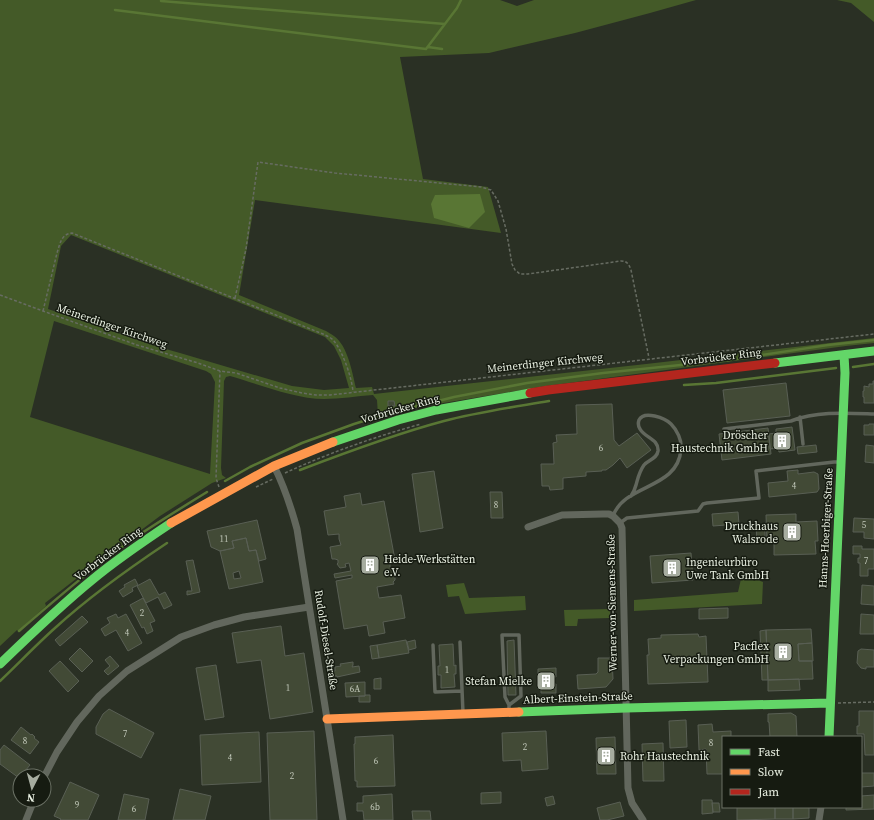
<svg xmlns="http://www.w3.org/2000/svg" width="874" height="820" font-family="'Source Serif 4',serif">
	<rect width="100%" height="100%" fill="#2a3024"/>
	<path fill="#445a28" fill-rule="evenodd" d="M0 0H500L517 6 534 0H696L650 13 575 33 489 53 400 57 423 179 488 187 501 233 255 200 239 295 326 331C328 332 331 334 334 336 348 346 352 372 356 388L372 387 374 394 646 364 874 338V343L846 346 546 386 401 410 378 415 377 400 373 395C357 396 340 399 324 399 295 399 258 384 230 376L226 377 224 381 221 468 222 475 226 478 212 483 160 516 81 575 45 603 46 606 18 631 17 630 0 646ZM71 235 325 337 334 346 341 360 349 388 324 390 292 386 180 353 155 346 48 309 61 246ZM54 321 206 371 211 374 215 382 210 474 30 417Z
		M837 0H874V22L851 3Z
		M752 578 763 582 762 604 634 611V600L738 592 741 579Z
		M464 583 469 598 525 596 526 610 465 614 459 596 448 597 446 585Z
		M610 609V618L578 619 577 626H565L564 610Z"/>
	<path fill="#597634" d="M480 194 485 212 469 228 434 218 431 204 435 195Z"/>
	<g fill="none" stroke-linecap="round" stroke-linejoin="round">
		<path stroke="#597634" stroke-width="2.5" d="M161 1 445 24
			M115 10 426 49 457 8 461 0
			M428 47 442 49
			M853 367 874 364
			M684 385 716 383 836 368
			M300 470C347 452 395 434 444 421 478 412 514 407 549 401
			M225 481 250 467 302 443 354 424 386 414 454 397 527 383 603 373 729 360 828 345 874 340
			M19 631C55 600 91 569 130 541 155 524 181 508 207 492
			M0 681C18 664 36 645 55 628 90 596 128 569 167 543"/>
	</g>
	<path fill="#424a36" stroke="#595f54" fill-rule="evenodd" d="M873 381H874V403H864V397H863V391H864V386L869 387V384H873Z
		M786 383 790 416 727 423 723 390Z
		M388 401H394L395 406H388Z
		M612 404 614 440 619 446 637 433 651 450 627 468 620 458 613 465 606 470H602V471L586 472V476L563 478V489L550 490 549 486H542L541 464H554L553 443 557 442 556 435 577 434 576 405Z
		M869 424H874V435H864V425H869Z
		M792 427 795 450 779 452 778 448 770 449 769 434 776 433V429Z
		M768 428 771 454 722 460 719 434Z
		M816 445 817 452 798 454 797 447Z
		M866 445 874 446V463L865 462Z
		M798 470V474L814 472 818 474 819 489 817 492 769 497 768 483 788 481 787 471Z
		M434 471 443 528 420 532 412 474Z
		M490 492H502L503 518H491Z
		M360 493 362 505 384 501 395 560 390 561V567L393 569 395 575V580L393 582 394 584 377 587 379 598 401 595 405 618 383 622 385 633 369 636 367 625 344 629 336 581 352 578V575L335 578 334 574 351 571 349 563 345 564 346 567 340 568 337 564 338 563V560L335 559H332L330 547 341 545 339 539V534L328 535 324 511 346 507 344 496Z
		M738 512 739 524 713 526 712 514Z
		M796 514V522L817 521 818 541H815L816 554 774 555V543H767L766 515Z
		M854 518 874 519V539L864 538V532H853Z
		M257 520 266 559 259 561 256 550 249 551 246 538 232 541 234 548 220 551 211 547 207 531Z
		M756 527H765V539H757Z
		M246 538 249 551 256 550 263 582 229 589 220 551 234 548 232 541ZM239 571 241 578 234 579 233 573Z
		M853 546H862V549H874V569H868V576H860V563H858V558H860V554H853Z
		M691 553 693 580 652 583 650 556Z
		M193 560 200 592 187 595V591H192L186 561Z
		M135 579 138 585 132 588 133 591 123 597 119 591 125 587 124 585Z
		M150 579 159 595 165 592 172 605 164 609 158 597 146 603 137 586Z
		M862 585 874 586V605L861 604Z
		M143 598 155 621 150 623 153 631 147 634 144 627 142 628 130 605Z
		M728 608V618L699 619V609Z
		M116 614 118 618 126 614 142 643 128 651 116 630 105 636 101 629 110 623 107 618Z
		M861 614 874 615V634H860Z
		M82 616 88 622 60 646 55 640Z
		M281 626 285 656 304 653 313 712 270 719 261 660 237 663 232 633Z
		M811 629 812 643 798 644 799 661H812L813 679 768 680 766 630Z
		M766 630 768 680H762L760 631Z
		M698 634 699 637 706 636 708 682 648 684 647 655H649L648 639 661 638V635Z
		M406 640 409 653 379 658 377 645Z
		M415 640 416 648 409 650 407 642Z
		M514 640 516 695H508L507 641Z
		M812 643 813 661H799L798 644Z
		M453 644 454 666 456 665V674H454L455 687 441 688V675H438V666H440L439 645Z
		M377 645 379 658 372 659 370 646Z
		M80 648 93 661 82 672 69 659Z
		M861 649 874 650V667H866V669L861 668 857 663 858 651Z
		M110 656 119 666 108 675 104 671 110 666 105 660Z
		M598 658H612L613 679 606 687 578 689 577 675 596 674 598 672Z
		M60 661 79 681 68 692 49 671Z
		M353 662V665L352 667 359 666 360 672 337 677V676H334L333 672 335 671V667L341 666 340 664Z
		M216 665 224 717 205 720 196 668Z
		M556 668V677H553V684H556V693H541V685H538V669Z
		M381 678V689H374V679Z
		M799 679 800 690 768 691V680Z
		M365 682V696L346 697 345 683Z
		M365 695H370V702H359V696H365Z
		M109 709 154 733 141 758 96 734V727L103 714Z
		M859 711H874V755H865L864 734H857V726H859Z
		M791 713 796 716 797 737H770L769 722H768V714Z
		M686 720 687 747 670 748 669 721Z
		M712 724 713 732 731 731V737H723V774H707L706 749 699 750 698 725Z
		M21 727 31 735 32 734 35 737 34 738 39 742 30 754 11 740Z
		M314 731 317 820H270L267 733Z
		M546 731 548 769 522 771 521 760 503 761 502 733Z
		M259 732 261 782 202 785 200 735Z
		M393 735 395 786 357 787V781H355L354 744H355V737Z
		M615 737 616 774H597L596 738Z
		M663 743 664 781H643L642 744Z
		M4 745 30 765 21 776H20L19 778 0 764V750Z
		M861 773H874V786L861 787Z
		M70 782 99 795 88 820H60L61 819 54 816Z
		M180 789 211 796 205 820H173Z
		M501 792V803L481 804V793Z
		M124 794 149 799 145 820H118Z
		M392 794 393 820H364L363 811H357V803H363V796Z
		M874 795V809L846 810V807H861V796Z
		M553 796 555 804 547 806 545 798Z
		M702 800H712L713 813 702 814Z
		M620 802 624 816 607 820H600L597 808Z
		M712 803H719L720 812H713Z
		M737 807H775V819L737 820Z
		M775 807H793V819H775Z
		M793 807H809V818L793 819Z
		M412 811H430L431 820H413Z"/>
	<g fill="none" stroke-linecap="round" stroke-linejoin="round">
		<path stroke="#676c62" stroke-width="1.5" stroke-dasharray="3 2" stroke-linecap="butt" d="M0 295 43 311 137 345 198 363 220 371 236 373 280 388 302 393 316 395H330L874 334
			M235 298 246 249 258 162 335 173 481 187 491 190 498 201 506 229 512 264 515 270 520 274H528L621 261C627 261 629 264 631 270L649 358
			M43 311 57 253C60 244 61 234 72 233L323 334C327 336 332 338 334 341 343 352 352 378 353 392
			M285 473C329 453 374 437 421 424
			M219 487 216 478 220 371
			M256 487 273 479
			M838 703 874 702"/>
		<path stroke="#62675d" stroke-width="3.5" d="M800 417 803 444
			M724 429 791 421C817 411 846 413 874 414
			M613 516C625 483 678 490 681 449 682 440 677 430 671 424 665 418 644 410 639 420 638 423 638 426 640 429 645 438 659 439 658 451 657 459 648 460 644 465 639 472 638 478 636 485 635 489 633 493 631 496
			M620 523 627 518 698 511 703 504 707 503 759 498 756 471 834 462H840
			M460 642 463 713
			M433 645 435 692 462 691
			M509 705 521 696 519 635H502L505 697 509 705V711"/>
		<path stroke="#62675d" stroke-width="7" d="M274 466C284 486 291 507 297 529L343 820
			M528 527 562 515 603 514H609L613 516 620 523 622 528 628 788 632 803 643 820
			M44 777 57 752 77 722 99 696 127 671 181 637 214 625 244 617 309 607
			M26 820 34 800
			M819 820 821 807"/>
		<path stroke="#63d668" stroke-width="9" d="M775 363 874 351
			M333 442 398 420 436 410 530 393
			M0 664C30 635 60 606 92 580 117 559 144 541 171 523
			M519 712 626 708 830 703
			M829 737 845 373 844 355"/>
		<path stroke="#ff974d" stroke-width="9" d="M171 523 274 466 333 442
			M327 719 519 712"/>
		<path stroke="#b3261e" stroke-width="9" d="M530 393 548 390 775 363"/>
	</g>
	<defs>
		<symbol id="building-square" viewBox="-11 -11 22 22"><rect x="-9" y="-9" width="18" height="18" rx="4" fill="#a7ada0" stroke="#161b11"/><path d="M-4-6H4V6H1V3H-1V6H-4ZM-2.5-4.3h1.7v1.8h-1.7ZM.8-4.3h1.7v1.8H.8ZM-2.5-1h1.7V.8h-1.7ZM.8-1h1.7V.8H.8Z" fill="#fff"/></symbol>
	</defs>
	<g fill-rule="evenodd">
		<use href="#building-square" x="771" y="430" width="22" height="22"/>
		<use href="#building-square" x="781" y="521" width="22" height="22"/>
		<use href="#building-square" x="359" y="554" width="22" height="22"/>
		<use href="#building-square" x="661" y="557" width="22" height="22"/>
		<use href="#building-square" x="772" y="641" width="22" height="22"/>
		<use href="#building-square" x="535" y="670" width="22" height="22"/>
		<use href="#building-square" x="595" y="745" width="22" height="22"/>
	</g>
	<g text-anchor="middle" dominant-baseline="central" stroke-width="3" stroke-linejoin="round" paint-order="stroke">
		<g font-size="9" fill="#c0c7b8">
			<text x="601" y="448">6</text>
			<text x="794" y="486">4</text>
			<text x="496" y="505">8</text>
			<text x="864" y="525">5</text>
			<text x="224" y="539">11</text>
			<text x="866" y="561">7</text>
			<text x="142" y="613">2</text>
			<text x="127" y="633">4</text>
			<text x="447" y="670">1</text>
			<text x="288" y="688">1</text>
			<text x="355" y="689">6A</text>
			<text x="125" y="734">7</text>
			<text x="25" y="741">8</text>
			<text x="711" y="743">8</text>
			<text x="525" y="747">2</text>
			<text x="230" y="758">4</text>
			<text x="376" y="761">6</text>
			<text x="292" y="776">2</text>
			<text x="77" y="805">9</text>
			<text x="375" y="807">6b</text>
			<text x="134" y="809">6</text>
		</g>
		<g font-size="11" fill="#eaf1e3" stroke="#161b11">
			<text transform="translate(112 326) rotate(19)">Meinerdinger Kirchweg</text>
			<text transform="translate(721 357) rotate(-7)">Vorbrücker Ring</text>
			<text transform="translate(545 363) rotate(-6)">Meinerdinger Kirchweg</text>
			<text transform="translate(400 409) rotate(-16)">Vorbrücker Ring</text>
			<text transform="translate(826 528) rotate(-87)">Hanns-Hoerbiger-Straße</text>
			<text transform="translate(108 554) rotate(-37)">Vorbrücker Ring</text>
			<text transform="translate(612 603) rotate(-91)">Werner-von-Siemens-Straße</text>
			<text transform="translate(326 640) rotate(81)">Rudolf-Diesel-Straße</text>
			<text transform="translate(578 698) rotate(-2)">Albert-Einstein-Straße</text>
		</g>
		<g font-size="11" fill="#eaf1e3" stroke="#161b11" text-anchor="end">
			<text x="768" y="435">Dröscher<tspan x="768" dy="13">Haustechnik GmbH</tspan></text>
			<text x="778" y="526">Druckhaus<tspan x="778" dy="13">Walsrode</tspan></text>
			<text x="384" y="559" text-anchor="start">Heide-Werkstätten<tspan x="384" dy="13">e.V.</tspan></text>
			<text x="686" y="562" text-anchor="start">Ingenieurbüro<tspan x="686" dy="13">Uwe Tank GmbH</tspan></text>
			<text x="769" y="646">Pacflex<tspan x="769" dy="13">Verpackungen GmbH</tspan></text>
			<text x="532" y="681">Stefan Mielke</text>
			<text x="620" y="756" text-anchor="start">Rohr Haustechnik</text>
		</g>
	</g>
	<rect x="722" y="736" width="140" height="72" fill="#161b11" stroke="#6b7165"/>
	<rect x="730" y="749" width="20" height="6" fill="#63d668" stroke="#6b7165"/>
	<text x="758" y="756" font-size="12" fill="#eaf1e3">Fast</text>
	<rect x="730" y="769" width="20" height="6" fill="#ff974d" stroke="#6b7165"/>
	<text x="758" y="776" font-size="12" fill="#eaf1e3">Slow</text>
	<rect x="730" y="789" width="20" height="6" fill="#b3261e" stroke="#6b7165"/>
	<text x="758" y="796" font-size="12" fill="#eaf1e3">Jam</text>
	<g transform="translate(32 788) rotate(186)"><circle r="19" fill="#161b11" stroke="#6b7165"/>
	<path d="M0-3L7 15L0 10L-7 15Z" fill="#a7ada0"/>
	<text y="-6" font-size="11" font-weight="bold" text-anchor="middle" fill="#eaf1e3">N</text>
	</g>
</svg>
